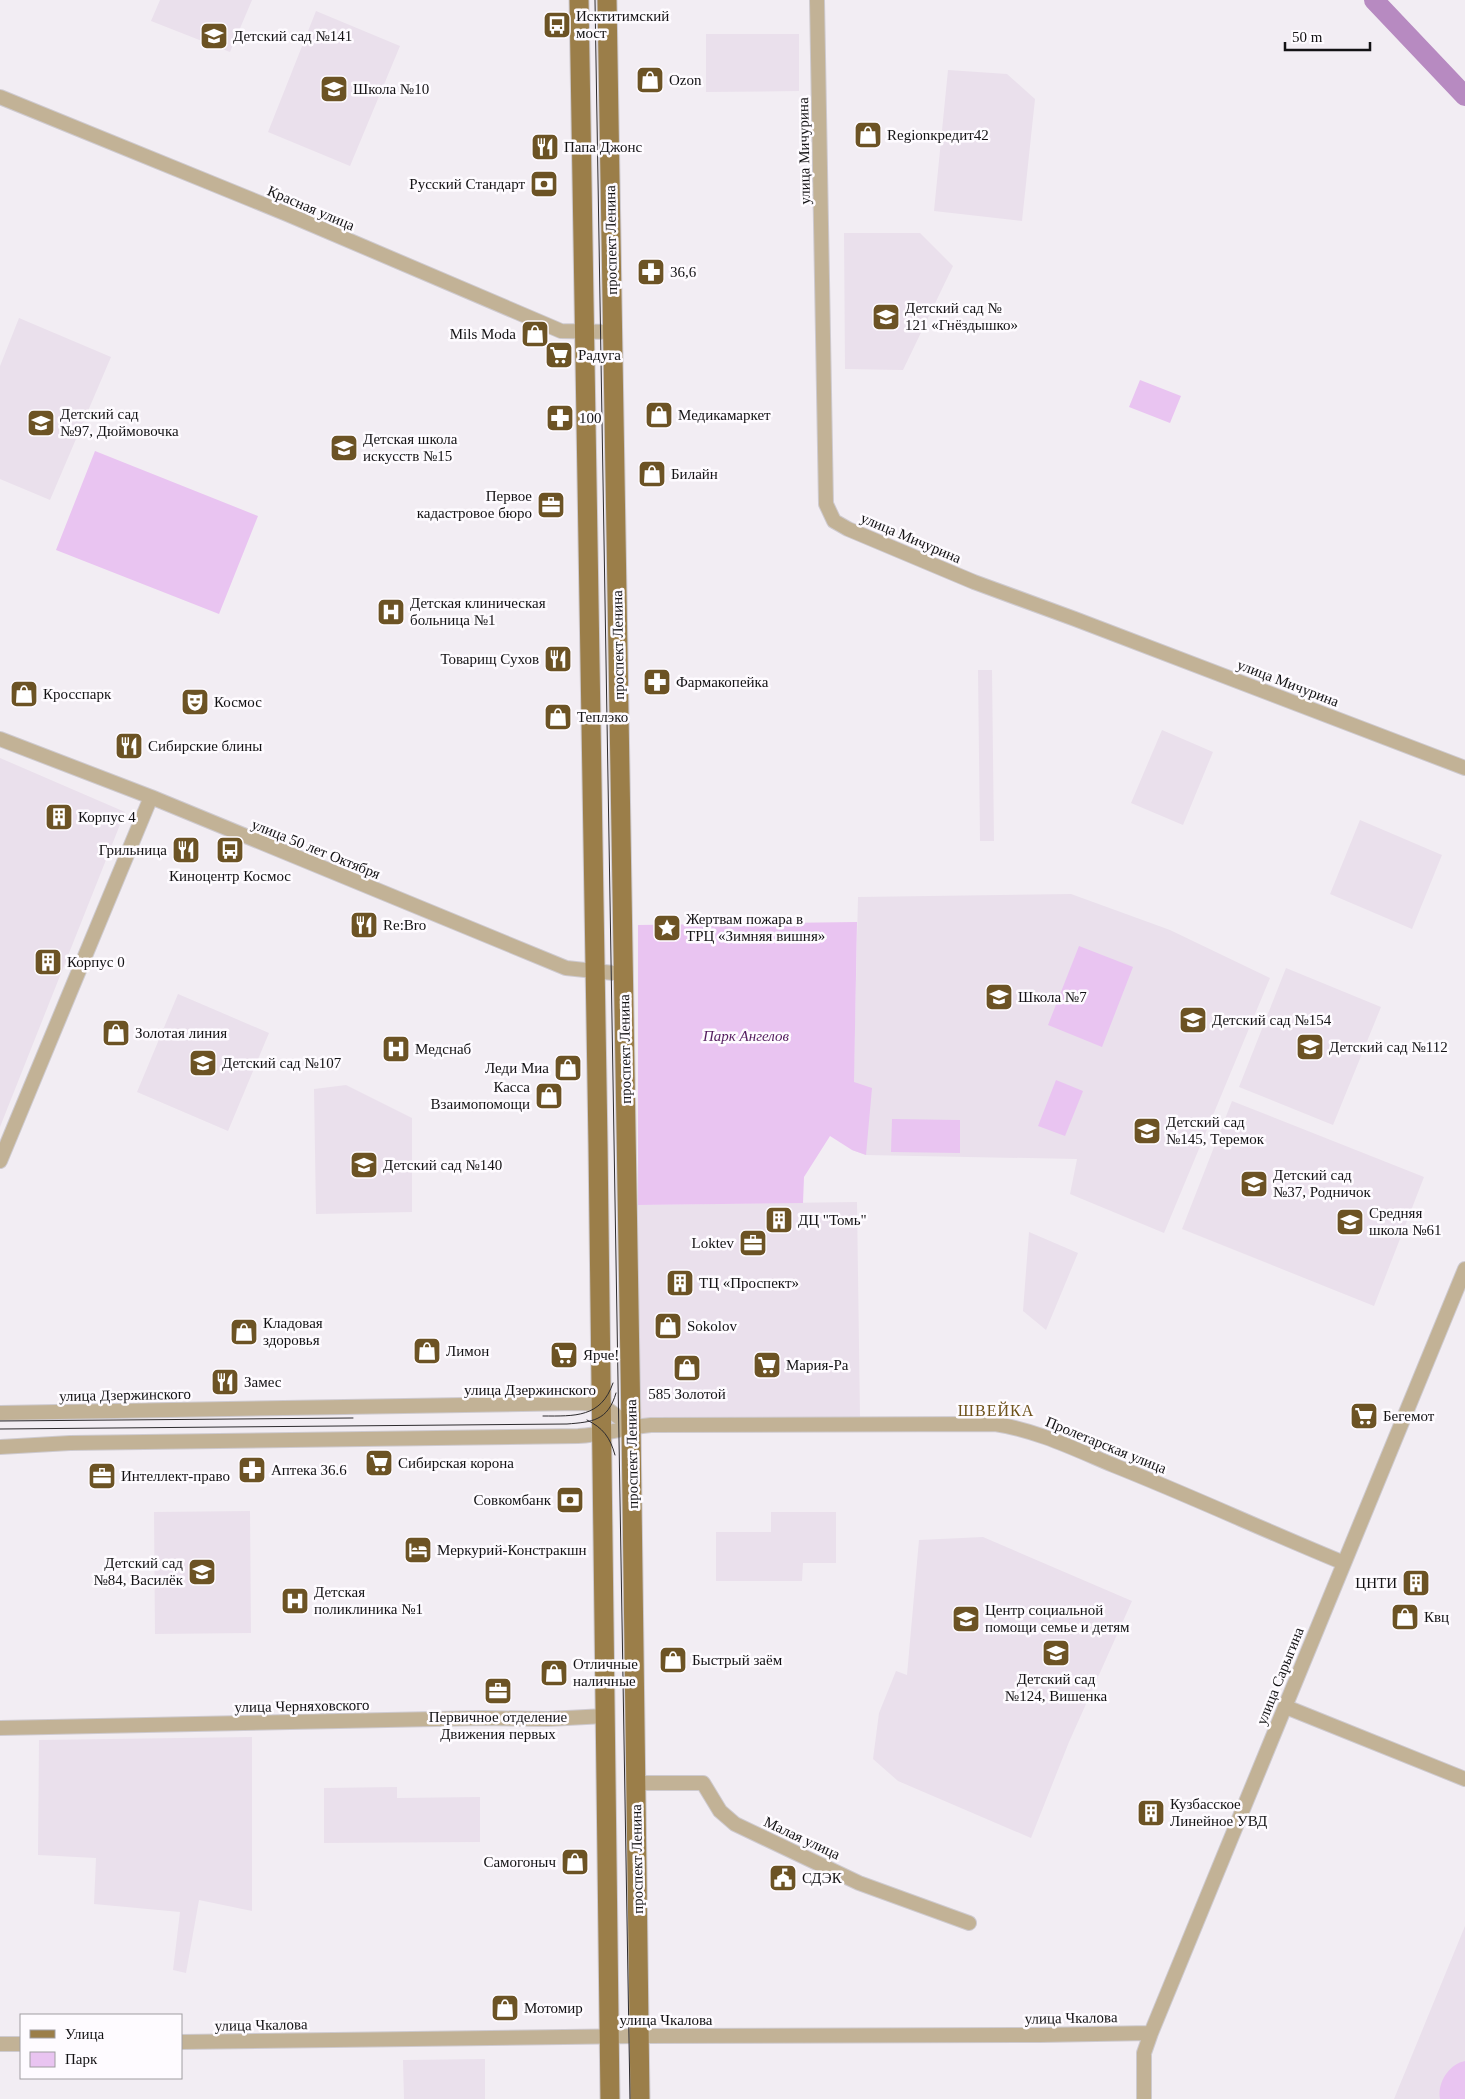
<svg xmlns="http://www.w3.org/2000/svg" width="1465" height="2099" font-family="'Times New Roman',serif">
	<rect width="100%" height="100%" fill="#f2edf3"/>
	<path fill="#eae0ec" d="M160 0H252L230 52 151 21Z
		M316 11 400 46 350 166 268 132Z
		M706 34H799V91L706 92Z
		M948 70 1007 74 1035 99 1022 221 934 211Z
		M844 233H920L953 266 903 370 845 369Z
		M19 318 111 357 50 500 0 479V366Z
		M978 670H992L994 841H980Z
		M1162 730 1213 752 1183 825 1131 803Z
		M0 758 125 812 0 1127Z
		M1360 820 1442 855 1412 929 1330 894Z
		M1071 894 1170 930 1270 978 1164 1233 1070 1194 1077 1159 866 1155 852 1150 858 897Z
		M1286 968 1381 1007 1333 1125 1239 1087Z
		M178 994 269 1033 228 1131 137 1092Z
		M346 1085 412 1118V1212L316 1214 314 1089Z
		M1232 1101 1424 1177 1374 1306 1182 1229Z
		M857 1202 860 1417 640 1420 638 1205Z
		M1029 1232 1078 1253 1046 1330 1023 1311Z
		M250 1511 251 1633 155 1634 154 1512Z
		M771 1512H836V1563H803L802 1581H716V1532H771Z
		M983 1537 1132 1601 1069 1742 1031 1838 898 1781 873 1759 879 1713 896 1671 907 1675 919 1540Z
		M252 1737V1911L199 1900 186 1973 173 1970 180 1912 94 1904 96 1858 38 1855 39 1740Z
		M397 1787V1798L480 1797V1842L324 1843V1788Z
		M1465 1926V2099H1394Z
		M485 2059V2099H404L403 2060Z"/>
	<path fill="#e9c4f1" d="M1140 380 1181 396 1170 423 1129 407Z
		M95 451 258 516 219 614 56 550Z
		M857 922 854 1082 872 1088 866 1155 852 1150 830 1136 804 1177 803 1203 638 1205V925Z
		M1079 946 1133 967 1102 1047 1048 1025Z
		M1056 1080 1083 1091 1065 1136 1038 1126Z
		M892 1119 960 1120V1153L891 1152Z
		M1465 2061V2099H1440C1437 2083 1449 2064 1465 2061Z"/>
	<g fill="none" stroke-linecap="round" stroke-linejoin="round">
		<path stroke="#b78ac1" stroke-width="20" d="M1374 0 1465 96"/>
		<defs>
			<path id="minor" d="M817 0 826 504 834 521 848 529 974 582 1075 619 1465 768
				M0 97 287 214 561 331 612 332
				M0 739 151 797 566 968 623 974
				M0 1161 151 797
				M0 1413 578 1403 600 1404 631 1426
				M0 1447 70 1443 578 1436C603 1435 626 1427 651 1425L995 1424C1036 1430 1075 1449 1113 1465 1191 1496 1266 1531 1344 1563
				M1286 1707 1465 1779
				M0 1728 484 1718 548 1719 605 1716
				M636 1783H703L720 1811 735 1824 859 1883 969 1923
				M181 2042 639 2036 1040 2035 1151 2033
				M0 2044H21
				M1144 2099V2053L1151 2033 1465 1269"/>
			<path id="major" d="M579 0 598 1144 610 2099
				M607 0 631 1426 640 2099"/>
		</defs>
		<use href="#minor" stroke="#cecacf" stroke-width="16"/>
		<use href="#major" stroke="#cecacf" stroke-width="21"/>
		<use href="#minor" stroke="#c2b296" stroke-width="14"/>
		<use href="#major" stroke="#9b7e49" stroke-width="19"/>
		<path stroke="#2d2b2e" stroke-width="1" d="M595 0 630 2099
			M543 1416C575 1416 601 1418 613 1383
			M587 1420C603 1428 610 1437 615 1455
			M0 1421 353 1418
			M0 1429 567 1424C592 1422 608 1421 616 1393"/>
	</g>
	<defs>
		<symbol id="bus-square" viewBox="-11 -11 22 22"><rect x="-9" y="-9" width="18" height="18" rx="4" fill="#6c5324" stroke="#fefbff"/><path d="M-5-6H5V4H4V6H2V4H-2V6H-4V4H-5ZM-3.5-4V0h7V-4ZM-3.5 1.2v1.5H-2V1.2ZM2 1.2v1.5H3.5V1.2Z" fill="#fff"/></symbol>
		<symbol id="school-square" viewBox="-11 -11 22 22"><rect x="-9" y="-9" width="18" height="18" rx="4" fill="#6c5324" stroke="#fefbff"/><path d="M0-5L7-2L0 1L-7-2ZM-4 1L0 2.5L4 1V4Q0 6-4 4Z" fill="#fff"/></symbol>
		<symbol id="shop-square" viewBox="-11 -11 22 22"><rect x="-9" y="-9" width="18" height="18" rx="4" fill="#6c5324" stroke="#fefbff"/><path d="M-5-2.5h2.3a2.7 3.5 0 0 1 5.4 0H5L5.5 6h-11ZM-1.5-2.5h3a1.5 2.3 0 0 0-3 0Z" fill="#fff"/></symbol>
		<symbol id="restaurant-square" viewBox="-11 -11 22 22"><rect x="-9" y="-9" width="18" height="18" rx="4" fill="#6c5324" stroke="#fefbff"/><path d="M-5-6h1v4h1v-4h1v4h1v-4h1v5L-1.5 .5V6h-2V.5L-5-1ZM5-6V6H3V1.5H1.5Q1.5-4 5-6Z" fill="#fff"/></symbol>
		<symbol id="bank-square" viewBox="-11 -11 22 22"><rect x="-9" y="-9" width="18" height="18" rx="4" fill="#6c5324" stroke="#fefbff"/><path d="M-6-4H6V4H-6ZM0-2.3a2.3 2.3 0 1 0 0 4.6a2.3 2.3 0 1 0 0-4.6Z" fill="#fff"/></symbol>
		<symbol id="pharmacy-square" viewBox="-11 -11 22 22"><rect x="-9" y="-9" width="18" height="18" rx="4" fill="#6c5324" stroke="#fefbff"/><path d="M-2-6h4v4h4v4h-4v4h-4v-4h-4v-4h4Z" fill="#fff"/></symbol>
		<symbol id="supermarket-square" viewBox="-11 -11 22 22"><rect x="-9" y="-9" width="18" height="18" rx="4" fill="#6c5324" stroke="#fefbff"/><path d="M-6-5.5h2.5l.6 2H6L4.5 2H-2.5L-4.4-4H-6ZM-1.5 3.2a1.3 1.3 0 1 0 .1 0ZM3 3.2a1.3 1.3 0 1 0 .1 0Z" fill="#fff"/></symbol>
		<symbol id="office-square" viewBox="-11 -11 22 22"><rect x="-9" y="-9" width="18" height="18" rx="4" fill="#6c5324" stroke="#fefbff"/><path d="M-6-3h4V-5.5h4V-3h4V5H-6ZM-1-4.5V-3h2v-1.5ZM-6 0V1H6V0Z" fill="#fff"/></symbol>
		<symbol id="hospital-square" viewBox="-11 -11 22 22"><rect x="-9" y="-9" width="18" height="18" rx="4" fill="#6c5324" stroke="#fefbff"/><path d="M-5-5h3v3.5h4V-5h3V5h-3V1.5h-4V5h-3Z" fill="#fff"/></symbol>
		<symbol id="theatre-square" viewBox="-11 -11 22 22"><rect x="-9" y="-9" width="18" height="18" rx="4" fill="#6c5324" stroke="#fefbff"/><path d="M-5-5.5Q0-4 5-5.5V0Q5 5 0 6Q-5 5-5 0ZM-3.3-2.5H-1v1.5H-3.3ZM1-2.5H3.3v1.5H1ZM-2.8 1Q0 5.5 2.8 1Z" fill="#fff"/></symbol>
		<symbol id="building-square" viewBox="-11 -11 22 22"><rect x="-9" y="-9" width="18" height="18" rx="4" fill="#6c5324" stroke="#fefbff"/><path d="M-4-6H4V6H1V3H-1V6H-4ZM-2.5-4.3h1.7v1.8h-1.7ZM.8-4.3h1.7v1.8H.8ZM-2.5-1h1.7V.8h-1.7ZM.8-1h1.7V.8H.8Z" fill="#fff"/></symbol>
		<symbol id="sight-square" viewBox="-11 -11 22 22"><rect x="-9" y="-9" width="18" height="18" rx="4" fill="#6c5324" stroke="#fefbff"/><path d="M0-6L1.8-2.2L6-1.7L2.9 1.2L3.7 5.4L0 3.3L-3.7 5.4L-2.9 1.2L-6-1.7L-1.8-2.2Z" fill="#fff"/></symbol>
		<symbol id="hotel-square" viewBox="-11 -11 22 22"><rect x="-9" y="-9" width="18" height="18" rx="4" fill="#6c5324" stroke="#fefbff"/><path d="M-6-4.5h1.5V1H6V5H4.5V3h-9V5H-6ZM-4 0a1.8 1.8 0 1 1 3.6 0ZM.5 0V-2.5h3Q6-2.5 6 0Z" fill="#fff"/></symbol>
		<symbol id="civic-square" viewBox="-11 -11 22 22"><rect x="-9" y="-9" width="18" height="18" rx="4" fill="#6c5324" stroke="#fefbff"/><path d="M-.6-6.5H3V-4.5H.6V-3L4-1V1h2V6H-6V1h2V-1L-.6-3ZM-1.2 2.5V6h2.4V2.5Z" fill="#fff"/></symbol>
	</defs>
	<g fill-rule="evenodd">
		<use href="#bus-square" x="541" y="9" width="32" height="32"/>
		<use href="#school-square" x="198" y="20" width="32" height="32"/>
		<use href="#shop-square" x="634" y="64" width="32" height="32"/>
		<use href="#school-square" x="318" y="73" width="32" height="32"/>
		<use href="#shop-square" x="852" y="119" width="32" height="32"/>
		<use href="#restaurant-square" x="529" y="131" width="32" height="32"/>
		<use href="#bank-square" x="528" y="168" width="32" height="32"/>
		<use href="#pharmacy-square" x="635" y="256" width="32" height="32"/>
		<use href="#school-square" x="870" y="301" width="32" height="32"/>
		<use href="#shop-square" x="519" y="318" width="32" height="32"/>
		<use href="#supermarket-square" x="543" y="339" width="32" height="32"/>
		<use href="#shop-square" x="643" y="399" width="32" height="32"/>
		<use href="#pharmacy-square" x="544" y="402" width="32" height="32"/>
		<use href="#school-square" x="25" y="407" width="32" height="32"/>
		<use href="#school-square" x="328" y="432" width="32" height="32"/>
		<use href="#shop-square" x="636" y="458" width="32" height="32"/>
		<use href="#office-square" x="535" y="489" width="32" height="32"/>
		<use href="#hospital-square" x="375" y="596" width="32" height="32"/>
		<use href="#restaurant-square" x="542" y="643" width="32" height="32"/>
		<use href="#pharmacy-square" x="641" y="666" width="32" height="32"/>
		<use href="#shop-square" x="8" y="678" width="32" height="32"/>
		<use href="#theatre-square" x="179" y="686" width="32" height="32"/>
		<use href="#shop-square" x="542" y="701" width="32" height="32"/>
		<use href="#restaurant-square" x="113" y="730" width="32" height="32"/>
		<use href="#building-square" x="43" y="801" width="32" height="32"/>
		<use href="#restaurant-square" x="170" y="834" width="32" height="32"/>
		<use href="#bus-square" x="214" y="834" width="32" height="32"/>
		<use href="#restaurant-square" x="348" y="909" width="32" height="32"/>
		<use href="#sight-square" x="651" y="912" width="32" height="32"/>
		<use href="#building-square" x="32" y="946" width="32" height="32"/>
		<use href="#school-square" x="983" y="981" width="32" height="32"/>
		<use href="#school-square" x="1177" y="1004" width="32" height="32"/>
		<use href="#shop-square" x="100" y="1017" width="32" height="32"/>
		<use href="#school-square" x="1294" y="1031" width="32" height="32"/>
		<use href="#hospital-square" x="380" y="1033" width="32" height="32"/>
		<use href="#school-square" x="187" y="1047" width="32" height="32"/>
		<use href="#shop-square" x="552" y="1052" width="32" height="32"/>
		<use href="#shop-square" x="533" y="1080" width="32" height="32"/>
		<use href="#school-square" x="1131" y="1115" width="32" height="32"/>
		<use href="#school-square" x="348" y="1149" width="32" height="32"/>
		<use href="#school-square" x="1238" y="1168" width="32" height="32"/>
		<use href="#building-square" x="763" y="1204" width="32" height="32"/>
		<use href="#school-square" x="1334" y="1206" width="32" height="32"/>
		<use href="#office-square" x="737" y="1227" width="32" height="32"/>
		<use href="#building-square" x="664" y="1267" width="32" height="32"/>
		<use href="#shop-square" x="652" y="1310" width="32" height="32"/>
		<use href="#shop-square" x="228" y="1316" width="32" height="32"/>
		<use href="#shop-square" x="411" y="1335" width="32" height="32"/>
		<use href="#supermarket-square" x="548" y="1339" width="32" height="32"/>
		<use href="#supermarket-square" x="751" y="1349" width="32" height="32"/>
		<use href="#shop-square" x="671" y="1352" width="32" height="32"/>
		<use href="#restaurant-square" x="209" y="1366" width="32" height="32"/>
		<use href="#supermarket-square" x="1348" y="1400" width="32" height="32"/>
		<use href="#supermarket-square" x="363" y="1447" width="32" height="32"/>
		<use href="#pharmacy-square" x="236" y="1454" width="32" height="32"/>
		<use href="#office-square" x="86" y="1460" width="32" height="32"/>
		<use href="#bank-square" x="554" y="1484" width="32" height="32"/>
		<use href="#hotel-square" x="402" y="1534" width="32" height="32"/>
		<use href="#school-square" x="186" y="1556" width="32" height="32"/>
		<use href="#building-square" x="1400" y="1567" width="32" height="32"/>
		<use href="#hospital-square" x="279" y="1585" width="32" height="32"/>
		<use href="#shop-square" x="1389" y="1601" width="32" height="32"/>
		<use href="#school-square" x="950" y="1603" width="32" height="32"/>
		<use href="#school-square" x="1040" y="1637" width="32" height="32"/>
		<use href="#shop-square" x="657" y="1644" width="32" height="32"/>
		<use href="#shop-square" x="538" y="1657" width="32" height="32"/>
		<use href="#office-square" x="482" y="1675" width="32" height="32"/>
		<use href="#building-square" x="1135" y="1797" width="32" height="32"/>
		<use href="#shop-square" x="559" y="1846" width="32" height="32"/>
		<use href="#civic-square" x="767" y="1862" width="32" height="32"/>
		<use href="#shop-square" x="489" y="1992" width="32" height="32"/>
	</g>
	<g text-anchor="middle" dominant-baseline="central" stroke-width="5" stroke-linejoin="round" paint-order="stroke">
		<g font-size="15" fill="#131214" stroke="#fefbff" text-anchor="start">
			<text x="576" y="16">Исктитимский<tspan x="576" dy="17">мост</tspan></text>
			<text x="233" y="36">Детский сад №141</text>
			<text x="669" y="80">Ozon</text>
			<text x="353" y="89">Школа №10</text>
			<text x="887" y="135">Regionкредит42</text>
			<text x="564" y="147">Папа Джонс</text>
			<text x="525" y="184" text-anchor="end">Русский Стандарт</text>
			<text x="670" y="272">36,6</text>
			<text x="905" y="308">Детский сад №<tspan x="905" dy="17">121 «Гнёздышко»</tspan></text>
			<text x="516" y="334" text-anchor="end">Mils Moda</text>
			<text x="578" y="355">Радуга</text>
			<text x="60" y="414">Детский сад<tspan x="60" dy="17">№97, Дюймовочка</tspan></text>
			<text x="678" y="415">Медикамаркет</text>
			<text x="579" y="418">100</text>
			<text x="363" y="439">Детская школа<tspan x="363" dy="17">искусств №15</tspan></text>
			<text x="671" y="474">Билайн</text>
			<text x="532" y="496" text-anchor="end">Первое<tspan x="532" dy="17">кадастровое бюро</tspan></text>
			<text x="410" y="603">Детская клиническая<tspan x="410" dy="17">больница №1</tspan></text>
			<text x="539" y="659" text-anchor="end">Товарищ Сухов</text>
			<text x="676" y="682">Фармакопейка</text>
			<text x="43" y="694">Кросспарк</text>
			<text x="214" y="702">Космос</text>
			<text x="577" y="717">Теплэко</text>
			<text x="148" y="746">Сибирские блины</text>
			<text x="78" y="817">Корпус 4</text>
			<text x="167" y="850" text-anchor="end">Грильница</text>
			<text x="230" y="876" text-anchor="middle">Киноцентр Космос</text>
			<text x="686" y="919">Жертвам пожара в<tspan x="686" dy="17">ТРЦ «Зимняя вишня»</tspan></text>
			<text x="383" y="925">Re:Bro</text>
			<text x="67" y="962">Корпус 0</text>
			<text x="1018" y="997">Школа №7</text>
			<text x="1212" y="1020">Детский сад №154</text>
			<text x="135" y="1033">Золотая линия</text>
			<text x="1329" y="1047">Детский сад №112</text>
			<text x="415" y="1049">Медснаб</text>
			<text x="222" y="1063">Детский сад №107</text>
			<text x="549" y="1068" text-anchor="end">Леди Миа</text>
			<text x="530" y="1087" text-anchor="end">Касса<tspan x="530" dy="17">Взаимопомощи</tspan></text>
			<text x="1166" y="1122">Детский сад<tspan x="1166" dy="17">№145, Теремок</tspan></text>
			<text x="383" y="1165">Детский сад №140</text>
			<text x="1273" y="1175">Детский сад<tspan x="1273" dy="17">№37, Родничок</tspan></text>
			<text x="1369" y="1213">Средняя<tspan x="1369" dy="17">школа №61</tspan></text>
			<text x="798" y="1220">ДЦ "Томь"</text>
			<text x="734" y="1243" text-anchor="end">Loktev</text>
			<text x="699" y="1283">ТЦ «Проспект»</text>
			<text x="263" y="1323">Кладовая<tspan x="263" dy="17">здоровья</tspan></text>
			<text x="687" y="1326">Sokolov</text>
			<text x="446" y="1351">Лимон</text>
			<text x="583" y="1355">Ярче!</text>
			<text x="786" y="1365">Мария-Ра</text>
			<text x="244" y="1382">Замес</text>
			<text x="687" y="1394" text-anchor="middle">585 Золотой</text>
			<text x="1383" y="1416">Бегемот</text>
			<text x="398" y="1463">Сибирская корона</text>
			<text x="271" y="1470">Аптека 36.6</text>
			<text x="121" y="1476">Интеллект-право</text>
			<text x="551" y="1500" text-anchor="end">Совкомбанк</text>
			<text x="437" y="1550">Меркурий-Констракшн</text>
			<text x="183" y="1563" text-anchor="end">Детский сад<tspan x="183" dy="17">№84, Василёк</tspan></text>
			<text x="1397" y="1583" text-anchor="end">ЦНТИ</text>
			<text x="314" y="1592">Детская<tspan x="314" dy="17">поликлиника №1</tspan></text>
			<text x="985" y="1610">Центр социальной<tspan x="985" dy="17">помощи семье и детям</tspan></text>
			<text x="1424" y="1617">Квц</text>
			<text x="692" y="1660">Быстрый заём</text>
			<text x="573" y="1664">Отличные<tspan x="573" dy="17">наличные</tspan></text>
			<text x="1056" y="1679" text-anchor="middle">Детский сад<tspan x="1056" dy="17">№124, Вишенка</tspan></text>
			<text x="498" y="1717" text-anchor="middle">Первичное отделение<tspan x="498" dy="17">Движения первых</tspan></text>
			<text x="1170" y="1804">Кузбасское<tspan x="1170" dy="17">Линейное УВД</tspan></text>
			<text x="556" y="1862" text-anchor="end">Самогоныч</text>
			<text x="802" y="1878">СДЭК</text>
			<text x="524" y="2008">Мотомир</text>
		</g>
		<g font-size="15" fill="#131214" stroke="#fefbff">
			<text transform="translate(804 151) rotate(-91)">улица Мичурина</text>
			<text transform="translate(311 208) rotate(23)">Красная улица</text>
			<text transform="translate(611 240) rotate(-91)">проспект Ленина</text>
			<text transform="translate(911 538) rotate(23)">улица Мичурина</text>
			<text transform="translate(618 645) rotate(-91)">проспект Ленина</text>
			<text transform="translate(1288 683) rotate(21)">улица Мичурина</text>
			<text transform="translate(316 849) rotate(22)">улица 50 лет Октября</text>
			<text transform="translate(625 1049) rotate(-91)">проспект Ленина</text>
			<text x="530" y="1390">улица Дзержинского</text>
			<text transform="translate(125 1395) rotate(-1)">улица Дзержинского</text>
			<text transform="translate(1106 1445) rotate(22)">Пролетарская улица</text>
			<text transform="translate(632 1454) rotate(-91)">проспект Ленина</text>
			<text transform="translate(1280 1676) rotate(-68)">улица Сарыгина</text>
			<text transform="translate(302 1706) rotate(-1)">улица Черняховского</text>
			<text transform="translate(802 1838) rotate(25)">Малая улица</text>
			<text transform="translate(637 1859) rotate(-91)">проспект Ленина</text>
			<text transform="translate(1071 2018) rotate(-1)">улица Чкалова</text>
			<text x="666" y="2020">улица Чкалова</text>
			<text transform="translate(261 2025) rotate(-1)">улица Чкалова</text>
		</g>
		<g font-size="15" font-style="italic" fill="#541c5f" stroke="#fefbff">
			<text x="746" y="1036">Парк Ангелов</text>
		</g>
		<g font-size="16" letter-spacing="1" fill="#6e521b" stroke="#fefbff">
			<text x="996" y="1410">ШВЕЙКА</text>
		</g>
	</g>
	<rect x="20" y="2014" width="162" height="65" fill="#fefbff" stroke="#a09ea1"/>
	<rect x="30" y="2030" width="25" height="8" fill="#9b7e49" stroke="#a09ea1"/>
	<text x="65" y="2039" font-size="15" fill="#131214">Улица</text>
	<rect x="30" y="2052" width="25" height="15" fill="#e9c4f1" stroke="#a09ea1"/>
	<text x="65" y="2064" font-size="15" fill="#131214">Парк</text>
	<path d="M1285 42v8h85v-8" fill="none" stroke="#131214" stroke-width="2.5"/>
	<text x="1292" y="42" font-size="15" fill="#131214" stroke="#fefbff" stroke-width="4" paint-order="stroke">50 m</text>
</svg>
